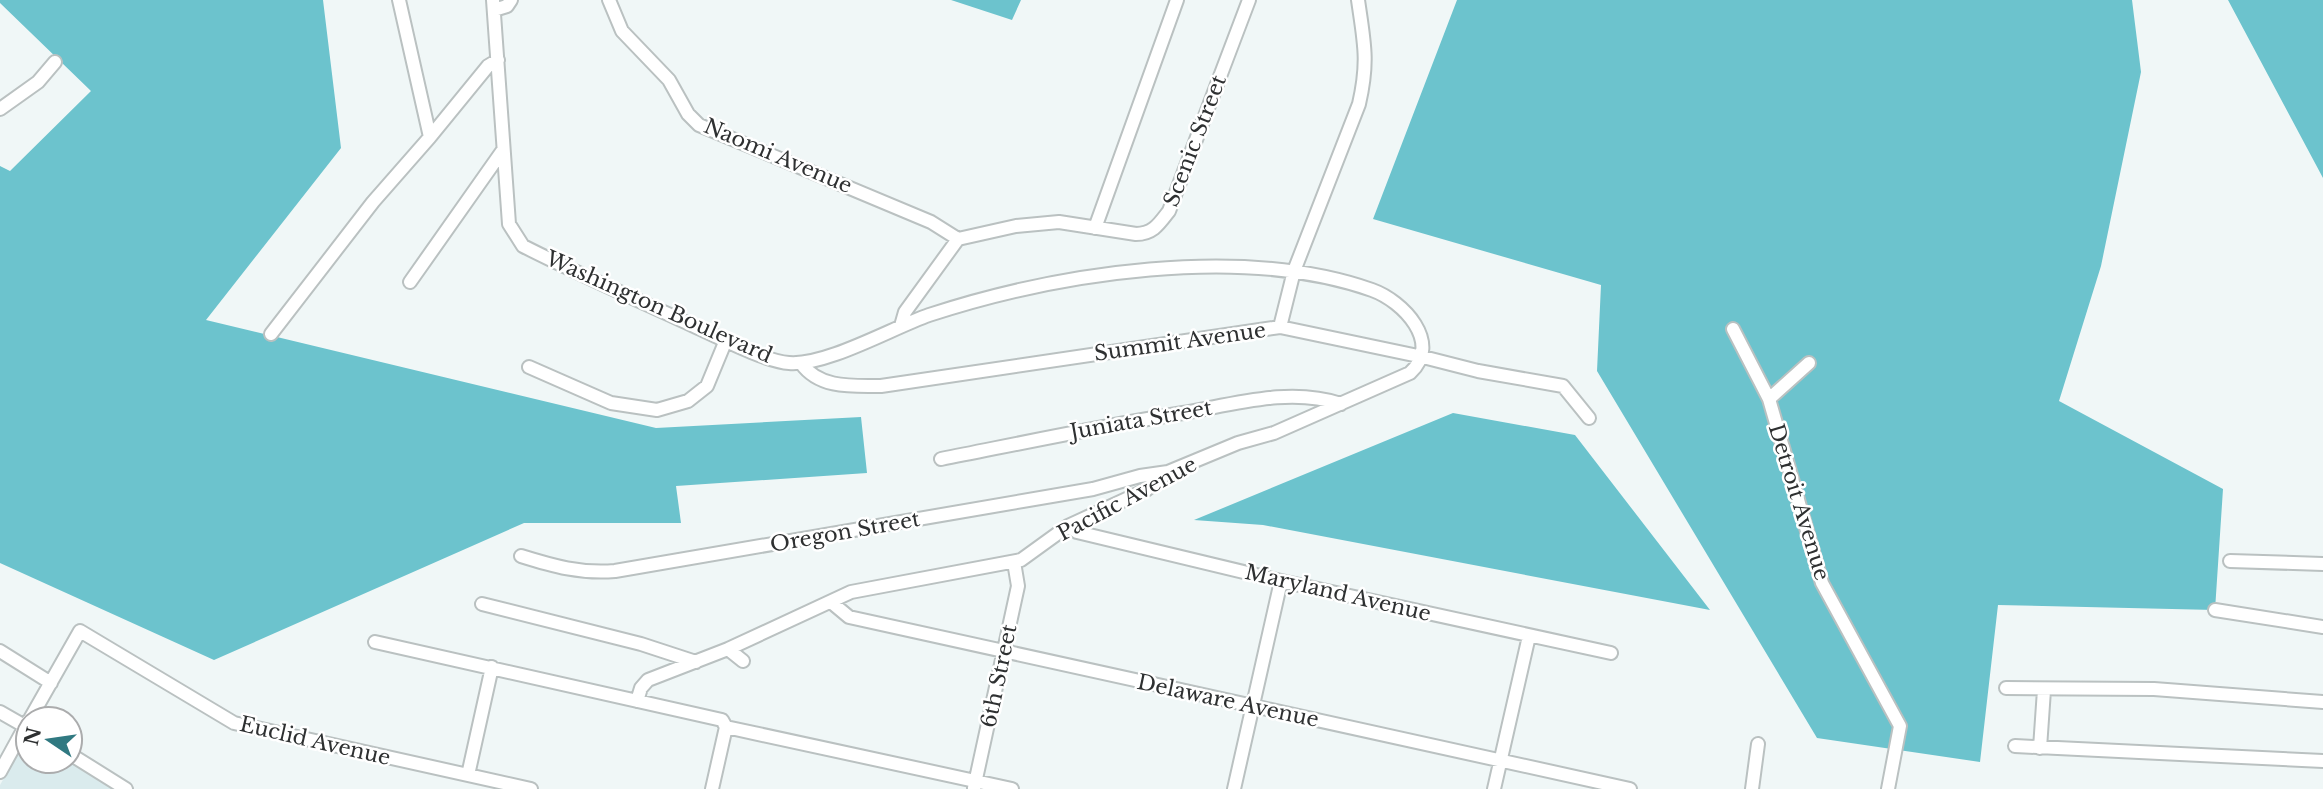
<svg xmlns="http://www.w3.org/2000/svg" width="2323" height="789" font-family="'Libre Baskerville',serif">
	<rect width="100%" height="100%" fill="#f0f7f7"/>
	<path fill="#daebed" d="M28 741V761H69L116 789H0V785L25 742Z"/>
	<path fill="#6cc3cd" d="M0 0H323L341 148 206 320 656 428 861 417 867 473 676 486 681 523H524L214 660 0 563V166L10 171 91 91 0 3Z
		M951 0H1021L1012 20Z
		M1457 0H2132L2141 72 2101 266 2059 401 2223 489 2215 610 1998 605 1980 762 1817 738 1597 371 1601 285 1373 219Z
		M2228 0H2323V178Z
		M1453 413 1575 435 1710 610 1263 525 1194 520Z"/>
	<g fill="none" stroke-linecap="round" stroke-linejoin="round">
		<defs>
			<path id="minor" d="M399 0 430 137
				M493 0 509 224 523 246C580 275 638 300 696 327 718 337 767 362 789 363 826 366 892 328 929 315 1058 273 1241 244 1372 290 1403 301 1443 343 1410 373L1274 433 1238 443 1168 472 1146 490 1068 526 1021 560 851 592 728 649 648 680 641 688 637 701
				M609 0 622 31 669 80 688 114 699 125 931 222 958 239
				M494 10 507 6 511 0
				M0 109 38 82 55 62
				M1095 228 1177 0
				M410 282 503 150
				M901 326 905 312 958 239 1016 226 1059 222 1136 234C1153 234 1159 224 1169 211L1249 0
				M1280 327 1294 271 1359 104C1369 61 1364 42 1358 0
				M1733 329 1769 399 1822 583 1900 726 1888 789
				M271 334 373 202 430 137 488 66 498 60
				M801 363C819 389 853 386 881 386L1280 327 1423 357 1478 371 1563 386 1589 418
				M529 367 611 403 657 410 688 401 707 386 726 340
				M1769 399 1809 363
				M941 459C1022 443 1102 426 1183 413 1235 404 1290 387 1341 404
				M1068 526 1077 532 1281 581 1611 653
				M521 556C553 566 581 574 615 571L1093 489 1140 476 1168 472
				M2230 561 2323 564
				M831 602 849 617 1630 789
				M482 604 641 644 696 662
				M2215 610 2323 627
				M375 642 722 720 726 727 712 789
				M728 649 743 661
				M0 651 51 683
				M2006 688 2154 689 2323 702
				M0 712 28 728
				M30 719 80 631 234 723 531 789
				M726 727 1012 789
				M2015 746 2323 761
				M2040 748 2044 690
				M70 754 126 789
				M0 772 28 721
				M468 775 492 667
				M974 788 1018 586 1014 562
				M1234 789 1281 581
				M1494 789 1529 636
				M1752 789 1758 744"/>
		</defs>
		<use href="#minor" stroke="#bac1c1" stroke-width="16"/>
		<use href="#minor" stroke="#fff" stroke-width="12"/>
	</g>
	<g text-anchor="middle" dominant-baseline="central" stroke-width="5" stroke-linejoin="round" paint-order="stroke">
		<g font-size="21" fill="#2e3031" stroke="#fff">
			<text transform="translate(1195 141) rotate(-69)">Scenic Street</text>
			<text transform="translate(778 156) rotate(23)">Naomi Avenue</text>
			<text transform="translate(659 307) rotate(24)">Washington Boulevard</text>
			<text transform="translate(1180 342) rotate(-8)">Summit Avenue</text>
			<text transform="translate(1141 420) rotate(-10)">Juniata Street</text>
			<text transform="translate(1127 499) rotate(-28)">Pacific Avenue</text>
			<text transform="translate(1799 502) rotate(73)">Detroit Avenue</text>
			<text transform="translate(845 532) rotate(-10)">Oregon Street</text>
			<text transform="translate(1338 593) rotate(13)">Maryland Avenue</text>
			<text transform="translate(999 676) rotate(-78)">6th Street</text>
			<text transform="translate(1228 701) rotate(12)">Delaware Avenue</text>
			<text transform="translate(315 741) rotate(13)">Euclid Avenue</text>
		</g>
	</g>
	<g transform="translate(49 740) rotate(283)"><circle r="33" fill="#ffffff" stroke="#abacad" stroke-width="2"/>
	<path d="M0-5L12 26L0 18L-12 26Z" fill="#307981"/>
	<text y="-10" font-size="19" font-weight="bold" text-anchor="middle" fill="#2e3031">N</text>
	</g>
</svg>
